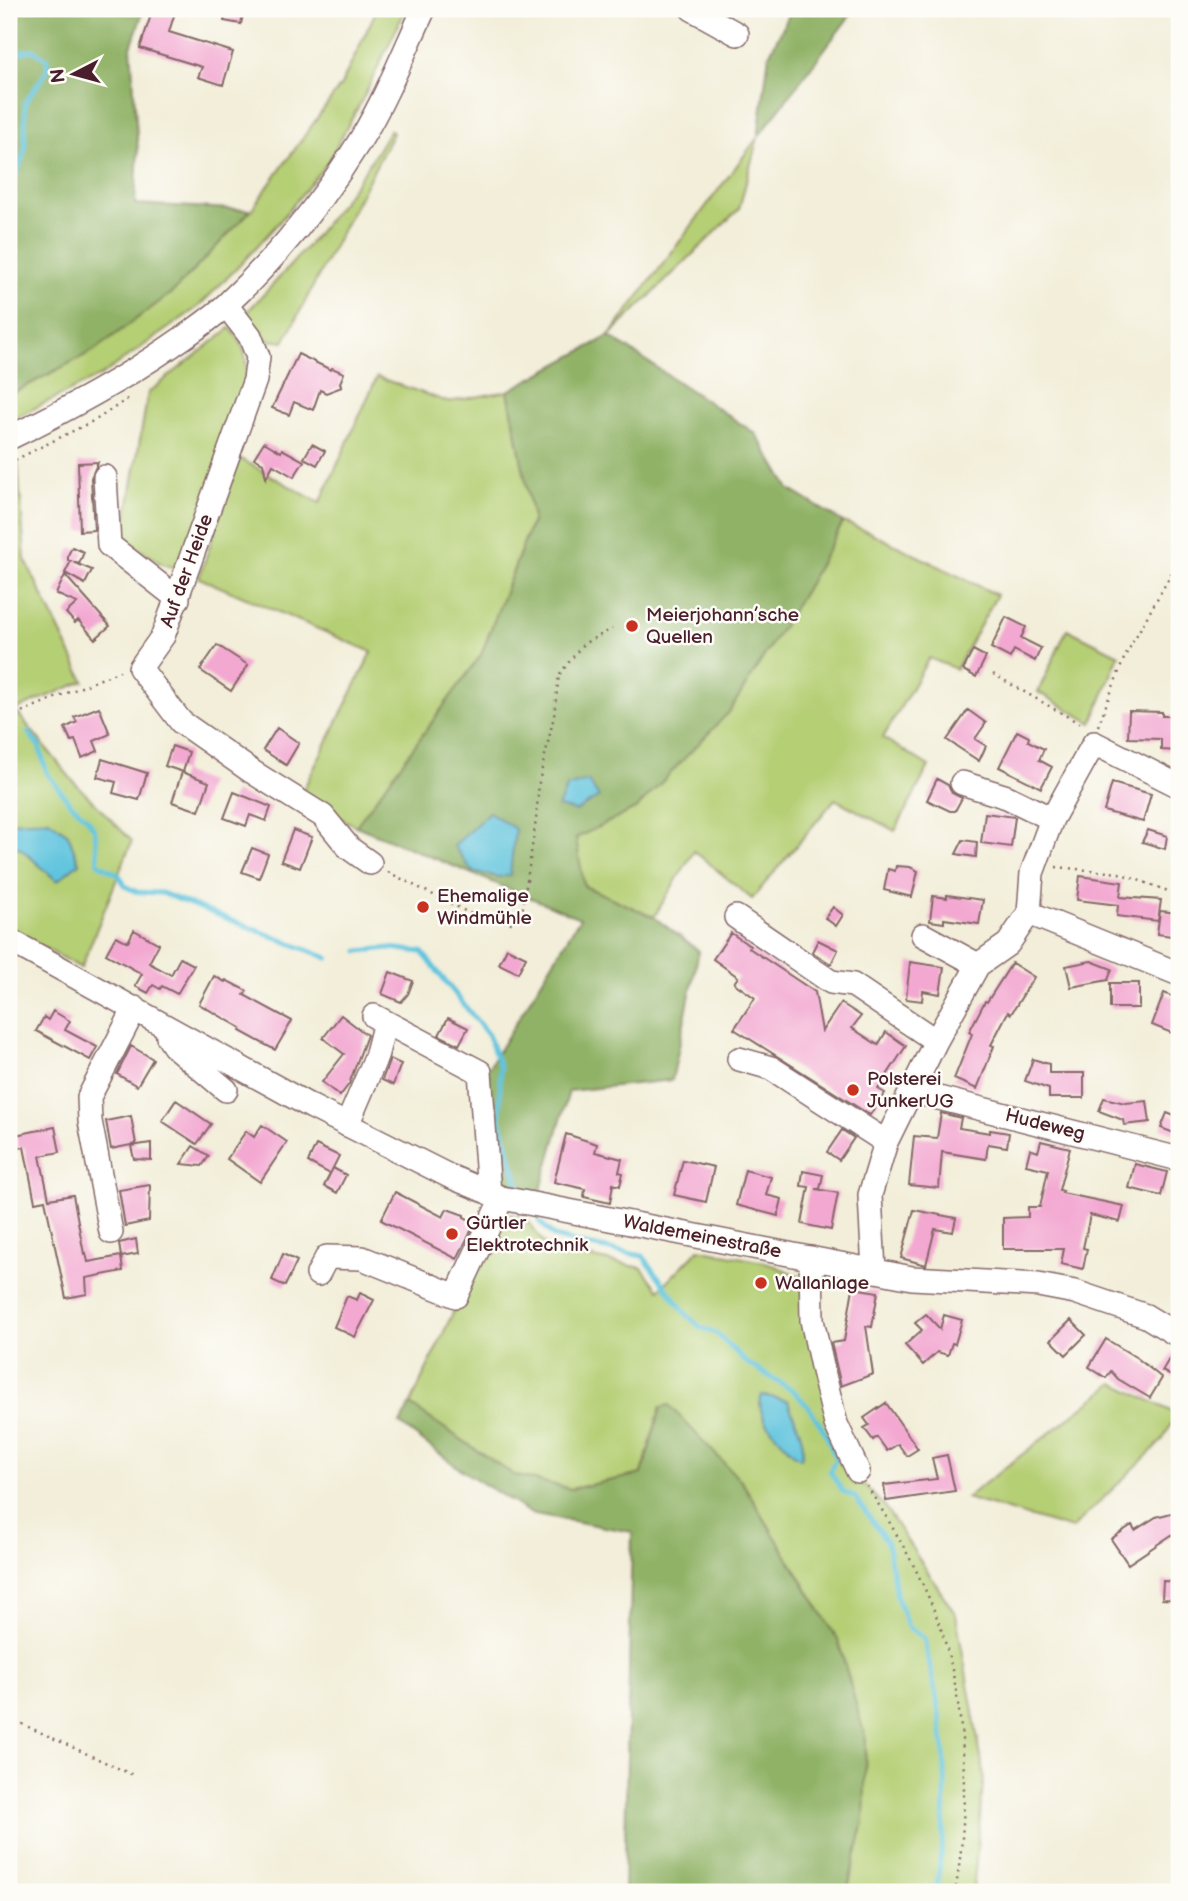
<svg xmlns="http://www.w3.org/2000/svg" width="1188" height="1901" font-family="'Balsamiq Sans',sans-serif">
	<rect width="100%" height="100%" fill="#fdfcf7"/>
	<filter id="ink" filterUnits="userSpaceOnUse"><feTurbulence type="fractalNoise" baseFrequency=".0143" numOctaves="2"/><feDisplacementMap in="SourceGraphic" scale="14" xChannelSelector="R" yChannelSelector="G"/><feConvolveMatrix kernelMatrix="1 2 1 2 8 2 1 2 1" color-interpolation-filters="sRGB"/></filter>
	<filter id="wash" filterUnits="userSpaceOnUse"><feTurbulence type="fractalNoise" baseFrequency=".00686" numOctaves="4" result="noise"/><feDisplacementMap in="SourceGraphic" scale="28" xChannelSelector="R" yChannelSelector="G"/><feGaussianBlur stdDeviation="1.57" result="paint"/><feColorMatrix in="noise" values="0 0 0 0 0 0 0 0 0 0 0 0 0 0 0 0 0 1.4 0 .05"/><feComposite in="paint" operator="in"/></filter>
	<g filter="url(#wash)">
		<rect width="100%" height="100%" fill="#f2eed9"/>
		<path fill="#b5cf74" stroke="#807750" stroke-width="2" d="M9 9H18L9 71Z
			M377 9H406L363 98 328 162 280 221 239 266 198 307 102 375 9 421V395L93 351 174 291 251 210 341 85Z
			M390 130 393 133 284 342 260 339 244 315C300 257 349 201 390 130Z
			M758 137 739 209 609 336Z
			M230 328C245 344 249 360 245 382L183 570 162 564 123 538 148 393Z
			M377 377 448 402 508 391 533 518 481 655 356 826 299 798 372 652 199 578 239 458 320 503Z
			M18 463 25 559 84 681 15 710 73 781 132 841 81 968 9 929V468Z
			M843 522 869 532 997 595 956 669 929 658 883 738 929 766 895 831 835 799 752 899 694 851 654 917 584 886 575 838 637 808 804 592Z
			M1067 629 1119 655 1092 723 1038 692Z
			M500 1211 525 1218 548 1249 642 1268 659 1290 699 1249 768 1263 806 1279 855 1475 885 1507 956 1615 984 1775 973 1892H847L864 1821 838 1640 742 1482 660 1408 642 1474 571 1489 514 1475 410 1405Z
			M1114 1383 1177 1414 1162 1441 1072 1529 966 1498Z"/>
		<path fill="#90b266" stroke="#6d6848" stroke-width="2" d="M18 9H144L131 47 138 151 135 204 251 210 174 291 93 351 9 395V71Z
			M792 9H855L758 137 769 55Z
			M609 336 756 434 789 489 843 522 804 592 730 711 637 808 576 838 584 886 654 917 699 951 672 1080 569 1091 540 1193 495 1183 487 1070 580 918 356 826 481 655 533 519 508 391Z
			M410 1405 514 1475 571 1489 642 1474 661 1407 669 1405 742 1482 838 1640 866 1740 864 1821 847 1892H624L632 1532 530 1513 460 1469 400 1424Z"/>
		<path fill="#60c4de" stroke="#557284" stroke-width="2" d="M588 781 599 797 576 811 558 807 567 787Z
			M489 812 515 829 510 875 498 877 472 871 454 846Z
			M49 820 68 834 79 863 57 881 20 848 9 846V822Z
			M762 1395 788 1401C793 1419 808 1439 801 1458L795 1455C781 1440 753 1417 762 1395Z"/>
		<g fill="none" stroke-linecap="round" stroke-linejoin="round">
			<path stroke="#60c4de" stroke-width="5" d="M9 47 19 52 33 50 47 59V71L25 102V150L9 194
				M9 678 16 700
				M28 732 39 746 47 773 69 802 88 819 95 831 98 863 119 875 125 886 137 892 162 893 328 958
				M359 951 390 948 422 952 488 1035 500 1067V1120L521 1194
				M539 1221 555 1237 580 1244 643 1256 686 1314 700 1327 717 1334 747 1363 794 1391 810 1409 826 1434 836 1458 830 1471 842 1491 855 1497 887 1542 897 1598 908 1627 924 1638C933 1682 944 1727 945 1772 946 1812 942 1853 936 1892"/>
		</g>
		<g id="blocks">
			<path fill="#f3a8d1" d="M153 9H176L169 32 233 52 223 85 198 77 202 67 140 48Z
				M227 9H244L241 24 224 21Z
				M298 354 331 370 332 368 344 373 340 383 342 387 326 393 320 390 313 410 294 402 289 415 272 408Z
				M264 442 281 452 282 449 304 461 294 477 273 465 266 478 263 463 254 458Z
				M312 444 325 451 317 465 304 458Z
				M98 462 91 478 94 530 80 531 78 463Z
				M72 547 84 552 79 564 73 562 92 570 85 584 65 573 71 561H68V555Z
				M65 575 110 626 95 639 78 620 75 623 66 613 77 603 56 594Z
				M1006 617 1026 627 1021 638 1041 648 1035 661 1014 650 1010 658 991 648Z
				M217 645 248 665 231 691 200 670Z
				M973 650 986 657 976 677 963 670Z
				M99 707 110 734 94 741 98 751 82 758 75 740 71 741 65 728 77 722 74 717Z
				M968 710 986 723 975 739 986 746 979 761 947 740Z
				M1129 711 1162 712V716H1179V751L1161 750V739L1128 738Z
				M277 728 299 743 286 765 263 750Z
				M1017 731 1029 737 1028 741 1044 749 1039 760 1052 767 1041 788 999 767Z
				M172 746 189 752 183 772 165 766Z
				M102 759 147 773 139 800 113 793 116 782 97 777Z
				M182 772 209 782 199 811 172 802Z
				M937 779 948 785 952 793 962 798 955 811H950L927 800Z
				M1112 783 1151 794 1143 822 1104 811Z
				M234 792 271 807 266 821 250 815 246 826 224 818Z
				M985 813 1015 817 1011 847 981 843Z
				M293 830 312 837 300 868 281 861Z
				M1148 830 1167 836 1165 849 1142 842Z
				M963 840 977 842 976 857 956 854Z
				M252 848 268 854 259 878 242 872Z
				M896 866 910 867 918 871 912 897 884 890 888 869 895 871Z
				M1080 876 1122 882 1120 897 1161 900 1158 921 1117 916 1118 905 1077 900Z
				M947 895 983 900 979 924 944 919V923L930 921 933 896 947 898Z
				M833 907 843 915 836 926 825 918Z
				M1160 911 1179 913V937L1157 934Z
				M134 930 159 944 149 963 171 975 180 958 194 965 177 994 162 986 160 989 153 985 148 993 135 986 142 974 106 954 116 936 128 942Z
				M731 933 750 946 749 948 815 992 822 1031 841 1003 861 1016 852 1028 878 1045 886 1032 906 1046 878 1089 885 1093 870 1115 734 1029 755 998 734 983 738 977 713 959Z
				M818 940 838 950 831 964 812 952Z
				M507 948 526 957 518 973 499 964Z
				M1091 961 1112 969 1108 980 1071 987 1066 966Z
				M910 962 944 967 940 994 923 991 922 1001 906 999Z
				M1012 963 1034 977 1011 1014 1008 1012 991 1045 994 1046 977 1089 954 1079 972 1034 969 1032 985 1001 987 1002Z
				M390 972 413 981 408 994 401 1002 382 994Z
				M214 976 225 982 226 980 247 991 244 995 292 1021 275 1050 240 1031 241 1028 199 1004Z
				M1110 983H1139V1008H1110Z
				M1164 993 1179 999V1036L1152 1025Z
				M53 1011 70 1021 65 1030 97 1047 90 1060 36 1031 44 1017 48 1020Z
				M341 1015 367 1035 349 1084 340 1096 322 1082 344 1054 323 1038Z
				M448 1018 468 1028 459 1045 439 1035Z
				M131 1046 153 1059 137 1086 117 1074Z
				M390 1059 401 1064 393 1085 382 1080Z
				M1033 1059 1049 1064V1073H1084V1098H1049V1089L1025 1081Z
				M1104 1098 1125 1103 1147 1101 1150 1122 1124 1125 1123 1120 1099 1111Z
				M176 1100 211 1124 197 1144 162 1121Z
				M941 1113 961 1118 959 1128 990 1133V1130L1009 1133 1007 1147 988 1144 986 1159 942 1152 939 1188 909 1185 914 1136 937 1138Z
				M1167 1113 1179 1118V1135L1161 1128Z
				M131 1116 136 1144 111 1149 106 1121Z
				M262 1125 287 1142 260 1182 227 1159 246 1131 254 1137Z
				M55 1127 60 1152 40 1156 49 1199 73 1195 84 1254 86 1253 88 1262 121 1256 123 1271 86 1278 87 1294 66 1298 45 1200 35 1202 24 1147 18 1148 15 1135Z
				M842 1130 854 1138 839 1160 827 1152Z
				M566 1134 597 1144 595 1152 622 1159 619 1172 623 1173 620 1186 613 1184 610 1203 584 1197 585 1189 554 1182Z
				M1041 1141 1070 1148 1059 1190 1063 1191 1062 1193 1124 1206 1120 1222 1090 1215 1083 1248 1087 1249 1083 1269 1061 1264 1064 1249H1003V1218L1028 1217V1207H1040L1048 1170 1026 1165 1030 1149 1038 1152Z
				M151 1143V1160L134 1159 131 1146Z
				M316 1145 339 1156 330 1174 308 1162Z
				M193 1146 209 1156 202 1166 181 1164Z
				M683 1160 714 1167 706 1202 674 1195Z
				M1135 1164 1167 1172 1161 1196 1129 1188Z
				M333 1168 346 1175 337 1193 324 1186Z
				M745 1170 771 1177 766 1195 782 1199 778 1216 736 1205Z
				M803 1171 823 1175 820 1189H816L838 1193 831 1230 802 1224 809 1187 801 1186Z
				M150 1185 149 1221 125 1226 119 1190Z
				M395 1192 443 1217 447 1209 464 1215V1217L475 1223 457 1259 381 1220Z
				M914 1210 956 1218 953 1232 935 1229 926 1265 901 1258Z
				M136 1239 138 1254 121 1257 119 1243Z
				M283 1254 297 1261 285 1286 272 1280Z
				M853 1288 878 1292 872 1327 866 1326 873 1374 841 1386 831 1343 844 1341Z
				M360 1293 374 1300 355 1337 334 1327 347 1296 357 1300Z
				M926 1314 940 1329 944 1315 962 1320 955 1344 952 1343 948 1355 937 1352 923 1365 905 1345 922 1330 915 1323Z
				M1071 1320 1086 1335 1066 1355 1051 1340Z
				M1106 1339 1137 1358 1162 1378 1150 1398 1118 1379 1111 1371 1106 1378 1089 1367Z
				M1175 1349 1179 1350V1380L1162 1371Z
				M886 1403 918 1449 907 1456 898 1444 887 1451 877 1437 873 1440 864 1428 869 1425 864 1418Z
				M947 1455 955 1491 886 1501 884 1485 937 1479 932 1458Z
				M1179 1511V1530L1128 1564 1111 1539 1132 1525 1135 1530 1156 1517Z
				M1163 1581 1179 1582V1600L1162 1599Z"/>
		</g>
	</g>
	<g filter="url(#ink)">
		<use href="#blocks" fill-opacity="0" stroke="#856768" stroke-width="2"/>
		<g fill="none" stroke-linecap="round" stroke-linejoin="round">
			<defs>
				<path id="minor" d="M692 9 737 34
					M226 305 250 336 258 357 255 380 163 636 140 668 181 722 251 771 323 816 349 848 370 863
					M9 438C65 411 120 381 171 346 190 333 210 320 227 304 278 256 324 199 361 139 386 98 404 52 424 9
					M105 477 109 545 178 599
					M962 783 1007 797 1052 819
					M1029 913 1179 974
					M736 917 831 982 853 985 936 1041
					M923 935 978 965
					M9 940 312 1107 449 1176 502 1198 912 1278 1038 1285 1075 1292 1146 1316 1179 1336
					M374 1016 480 1072 489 1193
					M167 1029 168 1037 174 1046 226 1090
					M739 1059 771 1068 886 1142
					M911 1091 1179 1159
					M347 1125 376 1057 385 1022
					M111 1232 90 1121 89 1097 135 1008
					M811 1258 812 1320 823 1371 836 1424 858 1471
					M874 1271 870 1195 886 1142 936 1041 978 965 1008 944 1029 913 1032 873 1052 819 1094 743 1179 786
					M318 1274 327 1257 362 1258 456 1296 502 1198"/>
			</defs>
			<use href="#minor" stroke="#856768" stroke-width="26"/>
			<path stroke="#856768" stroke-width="2.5" stroke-dasharray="2 5" stroke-linecap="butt" d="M444 16 447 9
				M9 463 97 419 129 398
				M993 674 1084 726
				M9 717 120 671
				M1098 726 1125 656 1179 560
				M1056 867 1119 873 1179 895
				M388 872 479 918 512 923 522 913 536 820 539 782 554 716 559 675 583 644 612 629
				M867 1486C891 1524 914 1562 931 1603 967 1685 971 1805 955 1892
				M9 1718 135 1776"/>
			<use href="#minor" stroke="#fff" stroke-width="23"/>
		</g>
	</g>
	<g fill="#c8321e" stroke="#fdfcf7" stroke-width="2.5">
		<circle cx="632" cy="626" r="7"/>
		<circle cx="423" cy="907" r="7"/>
		<circle cx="853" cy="1090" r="7"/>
		<circle cx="452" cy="1234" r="7"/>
		<circle cx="761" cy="1283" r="7"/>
	</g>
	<g text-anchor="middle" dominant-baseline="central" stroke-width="5" stroke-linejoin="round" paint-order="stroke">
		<g font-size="19" fill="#4a1f2b" stroke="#fdfcf7">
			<text transform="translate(187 571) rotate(-70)">Auf der Heide</text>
			<text transform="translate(1045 1125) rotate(14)">Hudeweg</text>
			<text transform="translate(702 1237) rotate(11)">Waldemeinestraße</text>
		</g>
		<g font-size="19" fill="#4a1f2b" stroke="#fdfcf7" text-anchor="start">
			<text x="646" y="615">Meierjohann’sche<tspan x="646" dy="22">Quellen</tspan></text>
			<text x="437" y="896">Ehemalige<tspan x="437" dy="22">Windmühle</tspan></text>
			<text x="867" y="1079">Polsterei<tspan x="867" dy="22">JunkerUG</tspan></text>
			<text x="466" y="1223">Gürtler<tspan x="466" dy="22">Elektrotechnik</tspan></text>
			<text x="775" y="1283">Wallanlage</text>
		</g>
	</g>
	<rect width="1188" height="1901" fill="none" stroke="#fdfcf7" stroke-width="35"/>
	<g transform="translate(74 74) rotate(264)" stroke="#fdfcf7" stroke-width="5" paint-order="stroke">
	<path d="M0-5L12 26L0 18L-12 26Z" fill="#4a1f2b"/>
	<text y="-10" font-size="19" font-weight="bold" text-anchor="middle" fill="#4a1f2b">N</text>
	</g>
</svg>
